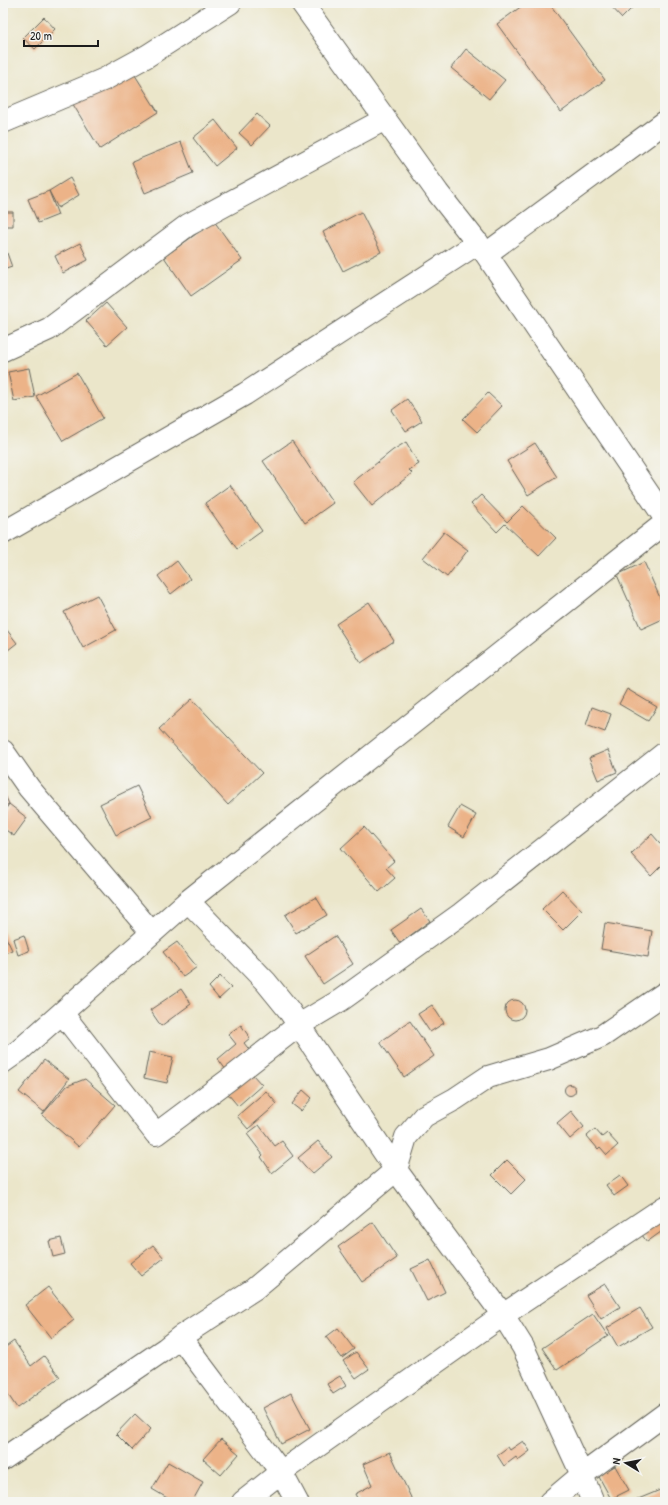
<svg xmlns="http://www.w3.org/2000/svg" width="668" height="1505" font-family="'Patrick Hand',sans-serif">
	<rect width="100%" height="100%" fill="#f6f6f2"/>
	<filter id="ink" filterUnits="userSpaceOnUse"><feTurbulence type="fractalNoise" baseFrequency=".025" numOctaves="2"/><feDisplacementMap in="SourceGraphic" scale="8" xChannelSelector="R" yChannelSelector="G"/><feConvolveMatrix kernelMatrix="1 2 1 2 8 2 1 2 1" color-interpolation-filters="sRGB"/></filter>
	<filter id="wash" filterUnits="userSpaceOnUse"><feTurbulence type="fractalNoise" baseFrequency=".012" numOctaves="4" result="noise"/><feDisplacementMap in="SourceGraphic" scale="16" xChannelSelector="R" yChannelSelector="G"/><feGaussianBlur stdDeviation="0.9" result="paint"/><feColorMatrix in="noise" values="0 0 0 0 0 0 0 0 0 0 0 0 0 0 0 0 0 1.4 0 .05"/><feComposite in="paint" operator="in"/></filter>
	<g filter="url(#wash)">
		<rect width="100%" height="100%" fill="#ebe6ca"/>
		<g id="blocks">
			<path fill="#ecb388" d="M526 3H549L605 80 561 112 497 24Z
				M608 3H631L634 6 622 18Z
				M44 17 55 29 35 49 23 38Z
				M466 49 505 80 489 99 451 68Z
				M128 64 158 112 100 149 71 101Z
				M257 114 270 126 252 145 239 133Z
				M215 120 237 148 215 166 193 138Z
				M181 142 193 173 145 193 132 162Z
				M70 178 79 195 58 208 49 191 58 215 38 223 28 199 49 191Z
				M3 212H13V226H3Z
				M361 212 381 252 343 271 323 232Z
				M214 221 242 260 191 296 164 257Z
				M3 242 12 267 3 270Z
				M80 243 88 260 63 273 55 256Z
				M106 303 127 327 107 345 86 321Z
				M29 368 35 397 14 401 8 372Z
				M77 373 103 418 63 441 36 396Z
				M488 393 502 406 477 432 463 419Z
				M407 399 422 421 406 431 392 410Z
				M292 441 333 503 305 523 263 461Z
				M406 442 419 464 409 470 412 473 372 506 353 482 393 450Z
				M535 443 557 477 528 495 507 461Z
				M230 485 262 531 237 549 205 503Z
				M481 495 507 522 523 506 556 538 539 556 505 524 497 532 471 504Z
				M444 532 468 550 447 577 423 558Z
				M177 561 190 579 171 594 158 576Z
				M644 562 665 609V618L641 629 617 575Z
				M97 595 116 630 83 648 64 612Z
				M369 602 394 641 361 663 336 624Z
				M3 625 17 643 3 654Z
				M627 689 657 707 648 721 619 704Z
				M192 699 262 773 228 805 159 729Z
				M592 707 611 714 605 732 586 725Z
				M608 750 617 772 598 780 589 758Z
				M137 786 152 817 116 835 100 804Z
				M3 791 9 804 3 807Z
				M9 804 27 818 14 836 3 828V813Z
				M460 806 476 815 464 837 448 827Z
				M364 827 394 861 386 868 395 878 379 892 341 848Z
				M652 834 665 849V862L651 876 631 854Z
				M562 890 582 911 563 930 542 909Z
				M316 897 327 915 296 933 285 915Z
				M421 909 430 921 400 943 391 930Z
				M605 923 652 931 648 957 601 949Z
				M3 931 12 950 3 954Z
				M24 935 29 951 18 955 13 939Z
				M335 936 353 964 323 984 305 956Z
				M177 942 197 967 183 977 163 952Z
				M220 976 231 988 219 999 209 987Z
				M181 989 191 1004 161 1026 150 1010Z
				M505 1010a10 10 0 1 1 20 0a10 10 0 1 1-20 0Z
				M432 1005 444 1023 430 1032 418 1014Z
				M410 1021 434 1056 404 1077 380 1042Z
				M241 1025 250 1038 244 1043 251 1052 226 1070 218 1059 236 1044 228 1034Z
				M149 1052 173 1057 167 1083 144 1078Z
				M44 1060 69 1079 44 1112 19 1092Z
				M252 1074 262 1085 238 1106 228 1094Z
				M85 1079 115 1105 79 1147 42 1115 67 1086Z
				M564.5 1090a5.5 5.5 0 1 1 11 0a5.5 5.5 0 1 1-11 0Z
				M303 1090 312 1098 301 1111 292 1104Z
				M266 1091 277 1104 248 1129 237 1116Z
				M571 1111 584 1127 570 1139 557 1123Z
				M259 1125 275 1146 282 1141 293 1156 272 1173 261 1157 263 1155 247 1134Z
				M595 1129 602 1137 607 1133 618 1145 607 1155 600 1147 598 1149 587 1136Z
				M318 1141 332 1157 312 1174 298 1158Z
				M507 1160 526 1179 511 1194 492 1175Z
				M620 1175 628 1186 614 1196 606 1185Z
				M665 1220V1229L647 1242 637 1228Z
				M373 1222 397 1258 362 1282 338 1247Z
				M61 1238 65 1254 53 1257 49 1241Z
				M153 1245 164 1258 141 1276 130 1263Z
				M430 1260 445 1292 427 1301 411 1269Z
				M605 1284 620 1307 601 1319 586 1295Z
				M48 1287 74 1320 51 1338 25 1305Z
				M640 1308 652 1327 618 1347 607 1328Z
				M593 1314 608 1336 557 1370 542 1348Z
				M338 1328 354 1349 342 1358 326 1337Z
				M14 1341 31 1366 44 1356 60 1377 17 1408 3 1387V1349Z
				M356 1352 369 1369 356 1378 343 1361Z
				M340 1376 346 1386 333 1394 327 1384Z
				M291 1393 310 1429 281 1444 263 1408Z
				M135 1414 151 1429 132 1450 116 1434Z
				M221 1439 239 1454 221 1475 203 1459Z
				M523 1441 530 1451 518 1460 516 1457 504 1466 497 1455 508 1447 510 1450Z
				M390 1452 413 1502H359L355 1494 372 1485 363 1464Z
				M168 1462 203 1482 192 1502H174L152 1489Z
				M615 1466 629 1490 611 1499 598 1475Z
				M665 1488V1502H631Z"/>
		</g>
	</g>
	<g filter="url(#ink)">
		<use href="#blocks" fill-opacity="0" stroke="#646359" stroke-width="1"/>
		<g fill="none" stroke-linecap="round" stroke-linejoin="round">
			<defs>
				<path id="minor" d="M302 3 438 193 486 254 665 518
					M3 122 105 79 147 56 230 3
					M486 254 665 122
					M3 350 49 329 188 225 385 119
					M3 533 245 394 478 243
					M3 751 29 788 152 933
					M188 901 266 982 288 1009 396 1170 503 1315 523 1347 582 1475 593 1502
					M62 1013 156 1134 231 1078 299 1025 341 1000 461 914 665 753
					M3 1062 20 1050 188 901 665 523
					M180 1337 281 1472 297 1502
					M3 1459 165 1349 180 1337 254 1289 396 1170 406 1137 424 1116 455 1099 488 1077 549 1059 602 1036 665 993
					M243 1502 281 1472 503 1315 665 1207
					M550 1502 582 1475 665 1414"/>
			</defs>
			<use href="#minor" stroke="#646359" stroke-width="24"/>
			<use href="#minor" stroke="#fff" stroke-width="22"/>
		</g>
	</g>
	<rect width="668" height="1505" fill="none" stroke="#f6f6f2" stroke-width="16"/>
	<g transform="translate(626 1463) rotate(280)" stroke="#f6f6f2" stroke-width="3" paint-order="stroke">
	<path d="M0-3L7 15L0 10L-7 15Z" fill="#1c1c1c"/>
	<text y="-6" font-size="11" font-weight="bold" text-anchor="middle" fill="#1c1c1c">N</text>
	</g>
	<path d="M24 40v6h74v-6" fill="none" stroke="#1c1c1c" stroke-width="2"/>
	<text x="30" y="40" font-size="12" fill="#1c1c1c" stroke="#f6f6f2" stroke-width="3" paint-order="stroke">20 m</text>
</svg>
